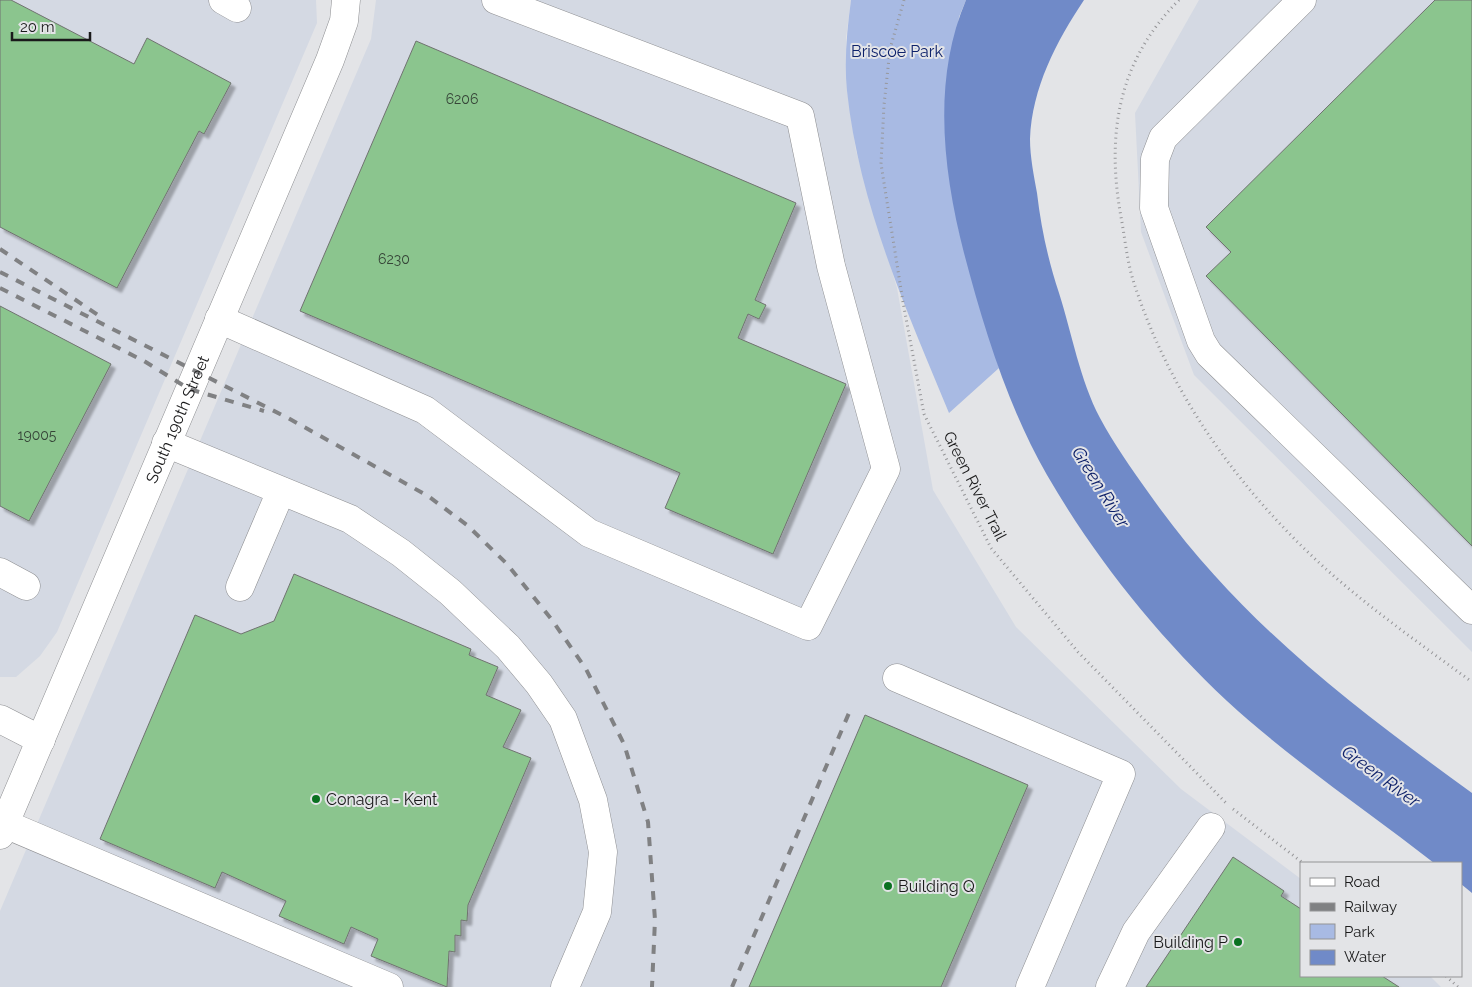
<svg xmlns="http://www.w3.org/2000/svg" width="1472" height="987" font-family="Raleway,sans-serif">
	<defs>
		<filter id="shadow"><feDropShadow dx="4.5" dy="4.5" stdDeviation="1" flood-color="#0004"/></filter>
	</defs>
	<rect width="100%" height="100%" fill="#e3e4e7"/>
	<path fill="#d4d9e3" d="M0 0H316L317 23 57 632 40 656 16 677H0Z
		M376 0H851L846 38 847 90 856 151 897 288 933 490 1016 627 1181 789 1301 879V976H1430L1441 987H0V911L371 39Z
		M1199 0H1472V652L1194 375 1141 232 1135 113Z"/>
	<path fill="#a8bae3" d="M851 0H966L959 17 945 130 959 231 999 368 949 413C906 309 859 204 847 91 844 61 847 30 851 0Z"/>
	<path fill="#708ac8" d="M966 0H1084C1056 42 1032 88 1030 139 1030 157 1034 176 1037 193 1041 227 1048 260 1059 293 1072 334 1080 380 1100 418 1114 444 1131 468 1148 492 1237 619 1348 703 1472 793V893L1461 884V863H1434C1365 809 1291 760 1227 701 1157 635 1095 558 1047 475 1008 407 984 329 964 253 943 171 932 80 966 0Z"/>
	<path fill="#8bc58e" stroke="#707370" filter="url(#shadow)" d="M0 0H11L134 64 147 38 231 83 204 134 199 131 117 288 0 227Z
		M1435 0H1472V546L1206 276 1231 252 1206 227Z
		M416 41 796 203 755 300 766 305 759 319 748 314 738 338 846 384 773 554 665 508 680 473 300 311Z
		M0 306 111 364 29 521 0 506Z
		M294 574 471 649 469 655 498 667 486 695 521 710 503 747 531 758 468 905 467 921 461 920V936L455 935V952L449 951 447 987 371 956 378 939 351 927 344 944 279 916 286 901 222 872 215 888 100 839 195 615 241 634 274 621Z
		M865 715 1028 785 941 987H749Z
		M1233 857 1284 891 1281 896 1301 909V976H1382L1399 987H1146Z"/>
	<g fill="none" stroke-linecap="round" stroke-linejoin="round">
		<defs>
			<g id="minor">
				<path d="M223 0 237 8"/>
				<path d="M1302 0 1163 138 1155 159 1154 208 1201 341 1209 354 1472 610"/>
				<path d="M219 319 425 410 589 533 808 626 886 469 831 266 800 116 496 0"/>
				<path d="M166 443 350 519 401 553 450 592 508 647 539 684 563 719 593 800 603 852 597 912 565 987"/>
				<path d="M0 572 26 586"/>
				<path d="M240 587 281 491"/>
				<path d="M897 678 1121 774 1030 987"/>
				<path d="M0 719 41 740"/>
				<path d="M5 824 389 987"/>
				<path id="s1" d="M0 835 330 60 344 21 346 0"/>
				<path d="M1110 987 1136 932 1211 827"/>
			</g>
		</defs>
		<use href="#minor" stroke="#8e8f92" stroke-width="29"/>
		<path stroke="#969699" stroke-width="3" stroke-dasharray="1 4" stroke-linecap="butt" d="M904 0 890 49 884 105 881 164 903 302 924 414 991 548 1078 652 1228 805
			M1179 0C1118 61 1106 134 1121 217 1125 238 1127 262 1134 283 1171 398 1245 498 1335 577 1379 615 1426 648 1472 682
			M1233 809 1303 863
			M1446 976 1458 987"/>
		<use href="#minor" stroke="#fff" stroke-width="28"/>
		<path stroke="#808183" stroke-width="4" stroke-dasharray="9 9" stroke-linecap="butt" d="M0 249 101 317
			M0 272 288 418 428 496 467 525 507 564 552 620 586 669 624 744 648 822 655 920 652 987
			M0 288 144 361 189 389 264 411
			M732 987 849 713"/>
	</g>
	<g fill="#0a7121" stroke="#e3e4e7" stroke-width="2">
		<circle cx="316" cy="799" r="5"/>
		<circle cx="888" cy="886" r="5"/>
		<circle cx="1238" cy="942" r="5"/>
	</g>
	<g text-anchor="middle" dominant-baseline="central" stroke-width="4" stroke-linejoin="round" paint-order="stroke">
		<g font-size="14" fill="#364538">
			<text x="462" y="99">6206</text>
			<text x="394" y="259">6230</text>
			<text x="37" y="435">19005</text>
		</g>
		<g font-size="16" fill="#0e226b" stroke="#e3e4e7">
			<text x="897" y="51">Briscoe Park</text>
		</g>
		<g font-size="16" fill="#1a1a1b" stroke="#e3e4e7">
			<text stroke="none"><textPath href="#s1" startOffset="452">South 190th Street</textPath></text>
			<text transform="translate(975 486) rotate(63)">Green River Trail</text>
		</g>
		<g font-size="16" fill="#1a1a1b" stroke="#e3e4e7" text-anchor="start">
			<text x="326" y="799">Conagra - Kent</text>
			<text x="898" y="886">Building Q</text>
			<text x="1228" y="942" text-anchor="end">Building P</text>
		</g>
		<g font-size="18" font-style="italic" fill="#0c1f68" stroke="#e3e4e7">
			<text transform="translate(1101 487) rotate(58)">Green River</text>
			<text transform="translate(1381 776) rotate(36)">Green River</text>
		</g>
	</g>
	<rect x="1300" y="862" width="162" height="115" fill="#e3e4e7" stroke="#939395"/>
	<rect x="1310" y="878" width="25" height="8" fill="#ffffff" stroke="#939395"/>
	<text x="1344" y="887" font-size="15" fill="#1a1a1b">Road</text>
	<rect x="1310" y="903" width="25" height="8" fill="#808183" stroke="#939395"/>
	<text x="1344" y="912" font-size="15" fill="#1a1a1b">Railway</text>
	<rect x="1310" y="924" width="25" height="15" fill="#a8bae3" stroke="#939395"/>
	<text x="1344" y="937" font-size="15" fill="#1a1a1b">Park</text>
	<rect x="1310" y="950" width="25" height="15" fill="#708ac8" stroke="#939395"/>
	<text x="1344" y="962" font-size="15" fill="#1a1a1b">Water</text>
	<path d="M12 32v8h78v-8" fill="none" stroke="#1a1a1b" stroke-width="2.5"/>
	<text x="20" y="32" font-size="15" fill="#1a1a1b" stroke="#e3e4e7" stroke-width="4" paint-order="stroke">20 m</text>
</svg>
